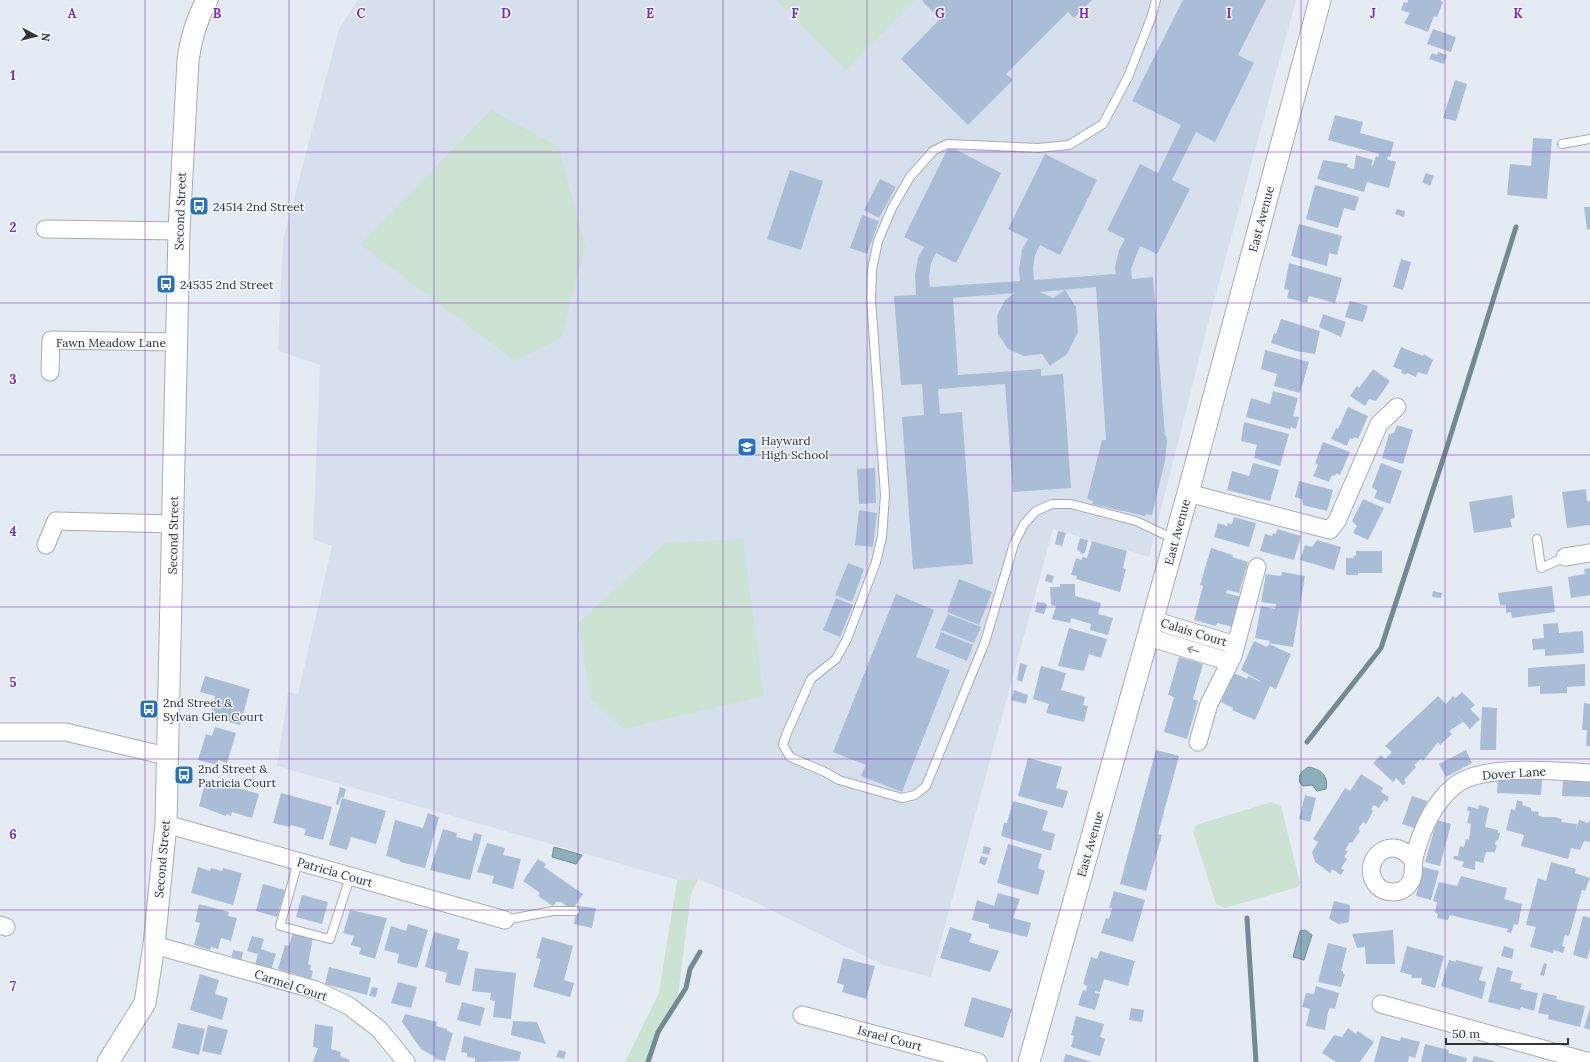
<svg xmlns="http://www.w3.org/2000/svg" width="1590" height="1062" font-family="Lora,serif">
	<rect width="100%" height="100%" fill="#e5ebf2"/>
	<path fill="#d6dfec" d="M358 0H1296L1212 308 1149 557 1053 529 931 977 883 965 748 899 698 879 677 880 277 766 288 692 298 694 332 546 313 539 320 365 278 351 283 240 339 29Z"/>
	<path fill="#cce3d3" d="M777 0H915L846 70Z
		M491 110 559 147 585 246 562 337 515 361 360 244Z
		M743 539 764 696 623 729 590 698 578 623 665 543Z
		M1271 802 1281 806 1300 883 1298 887 1225 908 1216 904 1193 832 1196 825Z
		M698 879 691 894 678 995 648 1062H625L659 993 677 880Z"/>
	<path fill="#8cafbc" stroke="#718a94" d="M1308 767C1320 769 1329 775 1326 789L1317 791 1312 785 1303 786 1300 783C1298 774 1301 772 1308 767Z
		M554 847 582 855 576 864 552 857Z
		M1305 930 1312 935 1304 960 1293 957 1300 931Z"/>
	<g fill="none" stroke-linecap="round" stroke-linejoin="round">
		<path stroke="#718a94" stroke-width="5" d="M1307 742 1381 648 1446 450 1516 227
			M1247 918 1256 1062
			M648 1062 658 1032 686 988 690 969 700 952"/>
	</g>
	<path fill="#aabdd7" d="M923 0H1092L1074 18 1068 12 1006 74 1013 80 968 125 901 59 940 19 922 1Z
		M1183 0H1266L1238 55 1254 63 1215 142 1196 132 1172 180 1190 189 1157 254 1140 246 1131 269 1132 279 1153 277 1165 436 1166 435 1167 441 1165 461 1152 515 1146 514 1145 516 1092 504 1093 501 1087 499 1102 440H1106L1096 287 1040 292 1053 298 1065 290 1076 307 1078 332 1067 354 1050 366 1042 354 1024 356 1008 349 998 334 997 316 1005 300 1015 293 953 298 958 375 1041 369V376L1063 374 1071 488 1013 492 1005 384 938 389 940 414 962 412 973 564 913 569 902 417 924 415 922 384 901 385 894 296 916 295 915 275 918 258 924 247 904 237 949 146 1001 173 956 263 936 253 931 263 929 277 930 287 1020 281 1019 269 1022 250 1028 239 1008 229 1045 154 1097 180 1060 255 1040 245 1035 255 1033 268 1034 280 1116 274 1115 267 1119 250 1125 239 1107 230 1140 164 1158 173 1181 125 1132 101Z
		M1408 0H1440L1443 2 1437 17 1434 16 1428 32 1404 23 1410 13 1401 10 1404 2 1407 3Z
		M1433 29 1456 37 1451 52 1427 44Z
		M1438 52 1447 55 1444 64 1429 59 1432 53 1437 55Z
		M1455 80 1467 84 1456 121 1443 118Z
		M1335 115 1363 122 1360 133 1394 142 1390 157 1388 156 1387 159 1396 162 1389 188 1367 182 1364 192 1317 179 1323 160 1348 164 1347 167 1354 169 1356 155 1373 160 1371 165H1373L1376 156 1378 157 1379 154 1328 140Z
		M1533 138 1552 139 1547 199 1507 195 1510 164 1531 166Z
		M790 170 823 181 801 250 767 239Z
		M1426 173 1434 176 1430 186 1422 182Z
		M880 179 896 187 879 218 864 210Z
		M1315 185 1359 197 1355 211 1344 208 1338 228 1306 219Z
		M1584 207H1590V229L1587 230Z
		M1397 209 1405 211 1404 217 1395 214Z
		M862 215 879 221 867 254 850 248Z
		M1299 224 1342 236 1337 255 1329 253 1327 266 1291 256Z
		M1401 259 1411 262 1403 290 1393 287Z
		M1289 263 1342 278 1335 303 1309 296 1307 303 1287 298 1289 290 1284 289Z
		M1350 301 1368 306 1363 322 1345 317Z
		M1323 314 1346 322 1341 337 1319 327Z
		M1281 319 1320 331 1315 354 1296 351 1271 343 1274 333 1276 334Z
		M1401 347 1423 356 1424 354 1433 360 1427 375 1418 372 1416 377 1407 373 1406 375 1401 373 1402 370 1393 367Z
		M1265 350 1309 362 1300 393 1274 386 1277 374 1261 369Z
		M1373 369 1390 381 1376 401 1369 399 1365 406 1350 396 1357 386 1359 388Z
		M1273 391 1298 398 1293 416 1299 417 1296 429 1291 427 1290 429 1246 417 1251 398 1270 404Z
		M1348 407 1368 416 1358 439 1354 437 1353 439 1350 438 1347 446 1331 439 1336 428 1338 429Z
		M1244 422 1289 434 1280 466 1254 458 1257 445 1241 441Z
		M1397 425 1413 430 1403 464 1382 458 1389 434 1394 433Z
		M1323 442 1350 452 1340 475 1336 473 1335 476 1332 475 1329 482 1313 476 1318 465 1315 463Z
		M1253 463 1279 470 1270 501 1227 490 1232 471 1249 476Z
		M1381 463 1402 471 1390 504 1374 498 1377 491 1372 487Z
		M875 468 876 503 859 504 857 469Z
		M1299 481 1333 490 1327 511 1303 505 1302 499 1295 497Z
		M1586 489 1587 501H1590V525L1567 528 1562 492Z
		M1512 495 1515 518 1510 519 1512 527 1474 533 1469 502Z
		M1363 499 1384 508 1368 540 1353 533 1357 526 1352 521Z
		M859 510 877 513 873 547 855 545Z
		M1234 517 1256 523 1249 547 1214 537 1218 523 1227 526 1228 523 1232 524Z
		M1277 529 1301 536 1294 560 1260 551 1265 534 1272 536 1273 533 1276 534Z
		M1058 531 1066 533 1062 546 1055 544Z
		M1080 538 1088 540 1085 553 1082 554 1077 549Z
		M1317 540 1341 547 1334 570 1300 560 1305 545 1312 547Z
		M1092 541 1127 551 1123 568 1126 569 1120 592 1076 579 1077 576 1071 575 1076 558 1082 560V557L1087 558Z
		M1211 548 1233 555 1232 557 1248 562 1239 593 1227 590 1226 593 1241 597 1233 627 1217 623 1216 626 1194 620 1203 586 1200 585Z
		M1356 551H1382V573H1358V575H1346V558H1354L1353 556 1356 555Z
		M848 563 864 569 852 602 835 595Z
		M1590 568V595L1571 598 1568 577 1585 574 1584 569Z
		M1282 572 1305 576 1293 647 1269 643 1270 641 1255 638 1261 606 1275 609 1276 606V604L1261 602 1266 574 1281 576Z
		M1047 574 1054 576 1052 583 1045 581Z
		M959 579 992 592 979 625 947 612Z
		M1060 584H1075V596L1101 603 1098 614 1113 618 1108 635 1090 630 1091 624 1071 618 1070 623 1052 619 1056 606 1051 605 1050 587H1060Z
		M1552 586 1555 612 1512 618 1511 612 1506 613V605H1500L1498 593Z
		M1433 591 1442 593 1441 598 1432 597Z
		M896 594 934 610 916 657 950 670 902 792 861 776 866 765 833 752Z
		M836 598 853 605 840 637 823 630Z
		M1037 602 1045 603 1047 605 1044 614 1035 612Z
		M948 614 981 627 974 643 941 630Z
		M1558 623 1559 633 1583 631 1584 653 1545 656V649L1533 650 1532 639 1544 638 1543 624Z
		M1069 628 1107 639 1101 658 1089 654 1084 671 1058 666Z
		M941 632 973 645 967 661 935 648Z
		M1254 641 1267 647 1269 644 1291 654 1276 689 1270 686 1255 720 1232 710 1233 708 1221 702 1234 673 1247 679 1248 676 1263 683 1241 670Z
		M1179 657 1203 664 1193 699 1198 701 1187 739 1164 732 1174 697 1168 695Z
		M1020 663 1027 665 1022 682 1017 680Z
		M1585 664V686L1567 687V693L1540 694V686L1528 687V668Z
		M1041 666 1066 673 1061 690 1085 697 1083 705 1088 706 1084 722 1046 713 1049 704 1033 699Z
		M205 676 250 689 240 725 210 717 215 696 200 692Z
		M1014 690 1028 695 1026 704 1011 700Z
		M1462 692 1475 705 1470 709 1480 719 1470 729 1456 714 1463 722 1449 731 1452 734 1440 745 1438 742 1423 761 1421 759 1414 765 1416 767 1404 780 1406 783 1403 785 1396 778 1393 782 1373 763 1381 755 1385 759 1392 752 1385 746 1438 696 1446 704 1453 696 1455 698Z
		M1584 703 1590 704V746H1586L1587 730H1582Z
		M1482 707 1497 708 1496 750H1480Z
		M215 727 236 733 227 763 218 760 217 765 198 760 206 734 212 736Z
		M1156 750 1179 756 1158 834 1162 835 1146 891 1120 884Z
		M1466 750 1472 763 1446 777 1439 764Z
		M1028 758 1062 767 1056 788 1068 791 1063 808 1018 796Z
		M1361 774 1383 788 1381 792 1389 797 1387 802 1384 800 1379 808 1374 805 1371 809 1373 811 1370 817 1366 824 1363 822 1358 829 1360 831 1352 843 1350 842 1345 850 1348 851 1344 857 1347 859 1341 868 1344 870 1341 875 1332 869 1330 873 1315 862 1312 852 1318 842 1313 839 1345 788 1350 791Z
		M1498 778 1542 780 1541 795 1497 793Z
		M206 779 259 794 252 818 232 812 231 816 226 814V816L199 806Z
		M1563 780 1590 781V797L1562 796Z
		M340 787 346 789 344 797H341L338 805 336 804Z
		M281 793 332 807 323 840 304 835 306 829 291 825 290 827 273 823Z
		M1305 795 1316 798 1310 822 1299 819Z
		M1412 796 1427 801 1417 829 1402 824Z
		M342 798 386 811 376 844 351 837 347 850 329 845Z
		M1517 800 1523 802 1522 805 1531 808V811L1539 812 1538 815 1542 817H1555L1562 819 1561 822 1577 824 1576 830 1579 820 1588 823 1590 820V842L1584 841 1580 850 1571 848 1568 859 1521 846 1524 835 1506 830 1511 809 1515 810Z
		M1013 801 1048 811 1042 830 1055 834 1051 851 1001 836 1004 823H1007Z
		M1479 805 1489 808 1485 827 1498 830V833H1500L1498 841 1496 840 1495 845H1497L1495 852H1486L1483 863 1475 861V870L1462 867 1464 862 1453 859 1454 856H1458L1460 846 1464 847 1466 839 1469 840 1471 824 1467 823 1470 811H1467L1468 806 1478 809Z
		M428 813 439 817 425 868 400 862V860L386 856 395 820 423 828Z
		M1437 820 1451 824 1440 866 1425 862Z
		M443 829 457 833 456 837 472 841 474 833 482 835 470 880 430 870Z
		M487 843 505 848 503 855 521 859 513 889 492 883 494 876 477 872Z
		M1008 844 1042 854 1038 868 1045 871 1038 895 997 883Z
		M984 846 991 848 989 855 982 853Z
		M981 856 988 858 985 865 979 863Z
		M538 859 546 864 544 867 583 894 572 910 561 902H556L553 906 538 896 540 893 523 881Z
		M1551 862 1576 869 1575 873 1590 878 1585 891 1582 890 1569 936 1565 935 1562 946 1565 947 1563 953 1554 950 1553 953 1530 947 1536 927 1526 925 1538 878 1546 881Z
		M198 867 210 871 211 868 222 871 223 868 242 873 233 905 191 893Z
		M1423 867 1439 871 1431 900 1416 896Z
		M1461 876 1507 888 1504 899 1522 904 1518 925 1514 924 1511 933 1507 932 1508 929 1450 915 1448 920 1437 918 1438 914 1435 913 1437 902 1433 901 1439 882 1457 886Z
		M263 884 285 890 277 917 256 911Z
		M1114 891 1145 900 1133 942 1101 933 1106 918 1109 919 1112 908H1109Z
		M998 893 1020 899 1013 918 1031 923 1027 937 989 928V924L972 920 977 900 994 906Z
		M302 895 328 902 322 924 296 917Z
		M1334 901 1350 905 1349 922 1339 924 1329 919Z
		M199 904 229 912 228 916 237 918 231 941 221 938 218 949 211 947 210 950 194 945 200 923 195 922Z
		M577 906 596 908 592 928 574 924Z
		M350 910 387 918 375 959 359 954 361 948 351 945 354 936 343 933Z
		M1583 916 1590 918V948L1587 959 1573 955Z
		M408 924 428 930 417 968 397 963 399 954 384 950 391 926 406 931Z
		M950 927 972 934 969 942 999 951 990 972 940 958Z
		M1393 930 1395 964H1366L1365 947 1357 948 1352 934Z
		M293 932 313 938 308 964 311 965 310 970 313 971 311 979 278 969 285 945 289 946Z
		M434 932 460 939 457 949 469 952 460 986 445 982 447 973 425 967Z
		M252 936 264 939 261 949 276 954 271 970 255 965 258 954 247 951Z
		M542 937 573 946 564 980 574 983 570 997 533 987 541 959 536 958Z
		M1328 943 1347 948 1341 971H1343V974H1345L1341 987 1318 982Z
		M1407 946 1444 956 1435 988 1421 984 1422 978H1411L1412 975 1400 972Z
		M1504 946 1514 949 1512 959 1501 956Z
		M233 950 243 952 241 961 231 959Z
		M1100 951 1135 961 1128 986 1104 979 1100 992 1095 991V993L1100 994 1095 1010 1078 1005 1083 990 1086 991 1087 986 1083 984 1091 957 1097 959Z
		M843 958 875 966 866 999 842 992 844 985 837 983Z
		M1449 960 1456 962V960L1483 967 1479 980 1486 982 1482 999 1441 986Z
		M1544 963 1547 964 1544 976 1540 975Z
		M329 967 371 978 367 995 325 984Z
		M1497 967 1513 971 1510 981 1522 984 1520 989 1538 993 1534 1011 1521 1007 1520 1010 1488 1002Z
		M475 968 516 973 511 1019 493 1017 495 1001 490 1000 491 993 472 991Z
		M200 974 219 980 215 994 228 998 222 1020 190 1010Z
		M398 982 417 987 411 1008 391 1003Z
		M1316 986 1339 993 1335 1009 1330 1008 1328 1012 1325 1030 1306 1026 1310 1009 1302 1007 1306 993 1314 994Z
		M372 987 378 988 376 997 369 996Z
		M1543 993 1557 996 1556 999 1585 1006 1580 1027 1548 1019 1549 1015 1538 1013Z
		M972 997 1012 1009 1003 1038 964 1026Z
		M462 1002 485 1008 480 1026 457 1020Z
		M1131 1008 1144 1010 1142 1022 1129 1020Z
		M1590 1009V1030L1584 1028Z
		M405 1014 437 1022 436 1026 447 1029V1031L453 1033 445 1061 435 1059V1057L421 1049 402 1022Z
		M1076 1016 1104 1024 1100 1037 1105 1039 1100 1056 1071 1047 1074 1036 1071 1035Z
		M513 1021 537 1022 546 1044 511 1035Z
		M178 1023 205 1029 199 1055 172 1048Z
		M315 1024 333 1027 331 1049 341 1052 340 1056 350 1060 349 1062H313L318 1048 313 1047Z
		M208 1025 228 1030 221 1055 202 1051Z
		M1348 1028 1356 1034 1358 1031 1374 1042 1360 1062H1336L1322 1053 1334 1035 1342 1037Z
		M464 1036 521 1052 519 1061 475 1062V1058L467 1057V1053L461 1052Z
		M1381 1036 1400 1041 1401 1037 1420 1042 1415 1058 1409 1056 1408 1062H1374Z
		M1425 1044 1449 1050 1448 1053 1467 1058 1466 1062H1421Z
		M559 1050 566 1052 564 1059 556 1057Z
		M1066 1054 1092 1062H1063Z
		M1474 1056 1494 1061V1062H1472Z"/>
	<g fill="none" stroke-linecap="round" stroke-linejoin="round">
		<defs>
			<path id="service" d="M1156 0 1151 18 1128 77 1103 124 1069 145 1038 148 947 144 933 151 910 177 892 208 878 241 872 270 871 299 885 495 882 537 876 562 847 639 836 659 811 679 786 735 783 745 790 757 825 772 839 780 902 798 915 795 926 786 985 642 1014 544 1024 524 1036 511 1052 504H1071L1136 521 1174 539
				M1562 144 1590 139
				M1537 539 1541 568 1565 557
				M298 862 280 926 330 939 350 877
				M505 920 553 911H575"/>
			<path id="minor" d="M45 229 179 231
				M50 372 51 340 176 342
				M1188 493 1330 530 1337 521 1379 424 1397 407
				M46 545 56 521 174 524
				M1565 557 1590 553
				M1153 620 1235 645
				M1148 637 1230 662
				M0 732H66L166 756
				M1198 742 1209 704 1233 656 1257 567
				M166 824 505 920
				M1414 860C1407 854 1402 848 1393 848 1376 848 1366 867 1374 881 1380 894 1401 896 1409 884 1416 875 1412 867 1414 858 1421 831 1432 805 1453 787 1480 763 1556 771 1590 773
				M0 925 6 927
				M154 945 316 990 349 1006 379 1029 406 1062
				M1381 1004 1590 1062
				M802 1015 978 1062"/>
			<path id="tertiary" d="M108 1062 145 1003 154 945 166 824 179 231 188 60C191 38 196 20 207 0
				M1029 1062 1188 493 1320 0"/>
		</defs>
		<use href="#service" stroke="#a7acb3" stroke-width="10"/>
		<use href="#minor" stroke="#a7acb3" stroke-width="19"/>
		<use href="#tertiary" stroke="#a7acb3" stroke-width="23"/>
		<use href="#service" stroke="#fff" stroke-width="8"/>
		<use href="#minor" stroke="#fff" stroke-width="17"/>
		<use href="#tertiary" stroke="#fff" stroke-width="21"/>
	</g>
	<defs><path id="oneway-shaft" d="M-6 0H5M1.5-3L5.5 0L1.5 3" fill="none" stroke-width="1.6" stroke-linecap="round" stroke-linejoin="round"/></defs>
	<use stroke="#98999a" href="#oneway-shaft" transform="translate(1193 650) rotate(-163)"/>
	<path fill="none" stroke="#7b2cbf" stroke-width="1" stroke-opacity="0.55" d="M145 0V1062M289 0V1062M434 0V1062M578 0V1062M723 0V1062M867 0V1062M1012 0V1062M1156 0V1062M1301 0V1062M1445 0V1062M0 152H1590M0 303H1590M0 455H1590M0 607H1590M0 759H1590M0 910H1590"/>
	<defs>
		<symbol id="bus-square" viewBox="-11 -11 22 22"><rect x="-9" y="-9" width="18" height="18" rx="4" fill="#2371c1" stroke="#f3f8ff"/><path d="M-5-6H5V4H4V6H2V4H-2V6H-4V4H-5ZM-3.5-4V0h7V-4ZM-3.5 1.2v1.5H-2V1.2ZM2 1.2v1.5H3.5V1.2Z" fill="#fff"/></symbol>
		<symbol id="school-square" viewBox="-11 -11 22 22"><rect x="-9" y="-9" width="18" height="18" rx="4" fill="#2371c1" stroke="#f3f8ff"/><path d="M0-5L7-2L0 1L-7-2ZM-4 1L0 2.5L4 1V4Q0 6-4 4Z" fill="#fff"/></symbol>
	</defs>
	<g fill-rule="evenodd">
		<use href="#bus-square" x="188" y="195" width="22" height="22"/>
		<use href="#bus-square" x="155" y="273" width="22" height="22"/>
		<use href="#school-square" x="736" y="436" width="22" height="22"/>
		<use href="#bus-square" x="138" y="698" width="22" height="22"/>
		<use href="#bus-square" x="173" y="764" width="22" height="22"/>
	</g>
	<g text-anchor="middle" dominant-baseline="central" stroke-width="3" stroke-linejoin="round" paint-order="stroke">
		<g font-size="12" fill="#313335" stroke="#f3f8ff" text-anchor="start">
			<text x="213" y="206">24514 2nd Street</text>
			<text x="180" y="284">24535 2nd Street</text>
			<text x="761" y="440">Hayward<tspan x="761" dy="14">High School</tspan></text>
			<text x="163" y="702">2nd Street &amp;<tspan x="163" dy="14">Sylvan Glen Court</tspan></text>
			<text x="198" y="768">2nd Street &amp;<tspan x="198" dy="14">Patricia Court</tspan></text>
		</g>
		<g font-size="12" fill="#313335" stroke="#f3f8ff">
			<text transform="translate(180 211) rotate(-88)">Second Street</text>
			<text transform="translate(1261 219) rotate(-75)">East Avenue</text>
			<text x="111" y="342">Fawn Meadow Lane</text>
			<text transform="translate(1177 532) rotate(-75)">East Avenue</text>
			<text transform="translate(173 535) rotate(-89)">Second Street</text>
			<text transform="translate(1194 632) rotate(17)">Calais Court</text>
			<text transform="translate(1514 773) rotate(-4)">Dover Lane</text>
			<text transform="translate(1090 844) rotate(-74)">East Avenue</text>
			<text transform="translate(162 859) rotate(-85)">Second Street</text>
			<text transform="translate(335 872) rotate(16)">Patricia Court</text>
			<text transform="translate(291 985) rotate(18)">Carmel Court</text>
			<text transform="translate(890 1038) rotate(15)">Israel Court</text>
		</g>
	</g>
	<g font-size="13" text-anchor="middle" font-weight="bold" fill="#7b2cbf" stroke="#f3f8ff" stroke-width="3" stroke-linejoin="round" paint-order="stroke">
		<text x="72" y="18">A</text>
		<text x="217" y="18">B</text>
		<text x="361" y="18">C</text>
		<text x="506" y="18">D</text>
		<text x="650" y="18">E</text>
		<text x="795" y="18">F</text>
		<text x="940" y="18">G</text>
		<text x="1084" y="18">H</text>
		<text x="1229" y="18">I</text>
		<text x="1373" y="18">J</text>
		<text x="1518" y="18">K</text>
		<text x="13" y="80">1</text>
		<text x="13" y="232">2</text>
		<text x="13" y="384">3</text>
		<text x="13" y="536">4</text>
		<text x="13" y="687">5</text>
		<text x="13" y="839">6</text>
		<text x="13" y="991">7</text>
	</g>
	<g transform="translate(36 36) rotate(97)" stroke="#f3f8ff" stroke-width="3" paint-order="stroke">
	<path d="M0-3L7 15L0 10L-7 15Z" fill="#313335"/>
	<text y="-6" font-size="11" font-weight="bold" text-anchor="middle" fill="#313335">N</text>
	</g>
	<path d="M1446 1038v6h122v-6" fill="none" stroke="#313335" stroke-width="2"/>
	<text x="1452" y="1038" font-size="12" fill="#313335" stroke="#f3f8ff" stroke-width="3" paint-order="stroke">50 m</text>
</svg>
